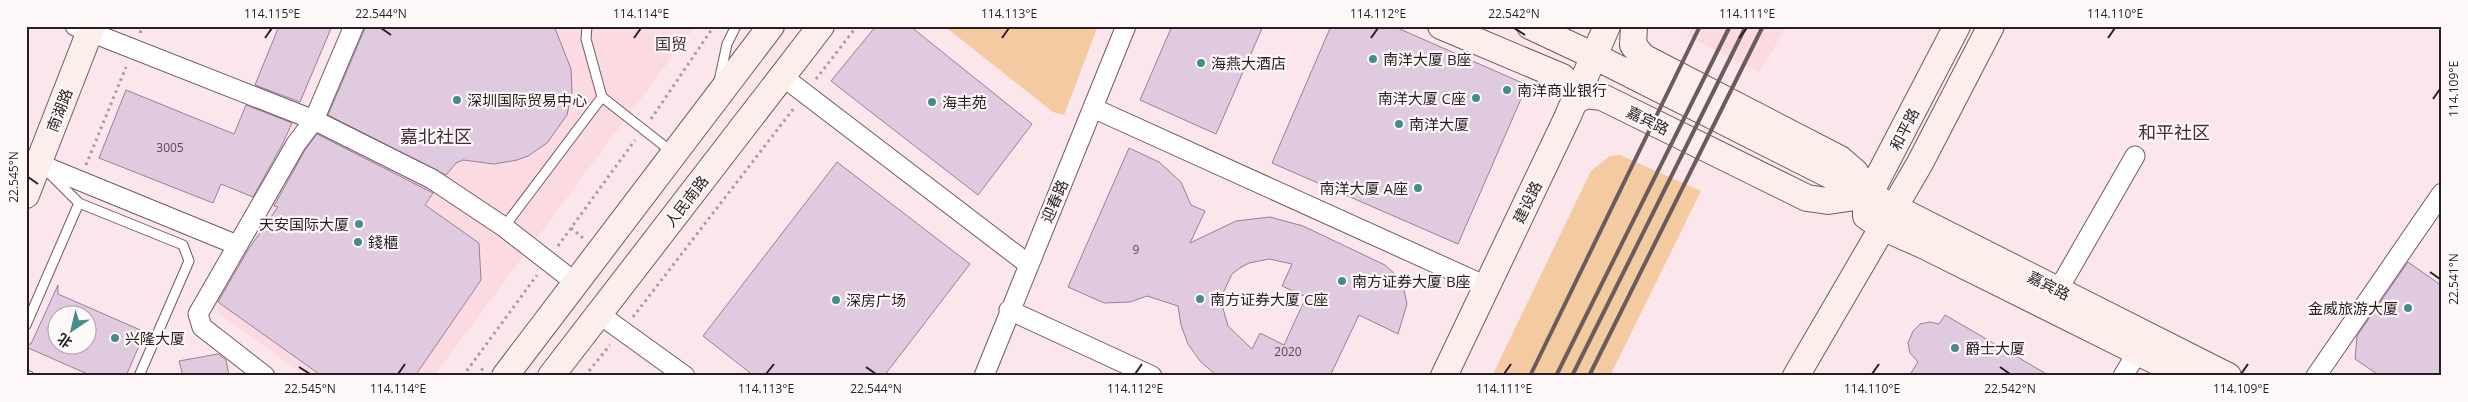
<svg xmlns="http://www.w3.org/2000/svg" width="2468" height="402" font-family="'Open Sans','Noto Sans SC',sans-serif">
	<rect width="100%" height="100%" fill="#fbe6ec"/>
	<path fill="#fbdae2" d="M361 26H695L434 376H306L205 304Z
		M1692 26H1787L1759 72 1687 36Z"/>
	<path fill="#f4cba0" d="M944 26H1098L1064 115 1053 112Z
		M1620 155 1701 191 1610 376H1492L1591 171 1610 156Z"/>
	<path fill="#e0cae0" stroke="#958195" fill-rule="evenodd" d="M279 26H332L300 102 255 85Z
		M366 26H554L571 69 572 92 567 115 547 143 528 156 517 160 494 164 463 160 456 163 446 175 328 115Z
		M876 26H910L1032 124 978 195 831 81Z
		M1172 26H1263L1216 134 1140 100Z
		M1331 26H1393L1527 85 1458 244 1272 163Z
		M126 90 234 134 246 105 292 123 282 145 253 197 221 184 213 203 99 158Z
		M317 134 433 193 425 205 479 243 481 280 415 376H322L218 302 248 250 278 207 274 206 305 150Z
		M1129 148 1159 162 1181 182 1191 205 1205 211 1190 243 1236 221 1270 217 1303 226 1385 265 1397 276 1404 289 1407 304 1398 334 1359 315 1330 376H1217L1200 361 1188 344 1181 325 1178 306 1147 296 1130 302 1104 303 1068 287ZM1269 259 1292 264 1282 286 1306 297 1284 345 1260 333 1252 349 1228 326 1222 305 1223 293 1232 274 1240 268 1249 263Z
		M837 162 970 264 884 376H754L703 336Z
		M2408 262 2442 286V376H2380L2355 359 2357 336Z
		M58 285V294L145 332 126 376H92L26 347V344H31ZM58 314H88V344H58Z
		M1945 315 2050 376H1909L1918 362 1910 353 1908 343 1913 331 1920 324 1930 322 1939 324Z
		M218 354 226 360 229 376H183L179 361Z"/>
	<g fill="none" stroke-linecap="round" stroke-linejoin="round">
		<defs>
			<path id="lane" d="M587 26 586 39 602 97 672 152
				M719 81 727 44 736 26
				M50 174 79 203 183 245 189 261 139 376
				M504 227 602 97
				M26 325 79 203
				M26 375 29 376"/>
			<path id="street" d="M75 26 314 120 432 179 504 227 576 283
				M782 76 1028 264
				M1093 108 1486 286
				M39 164 237 245
				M2058 290 2135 156
				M1009 310 1152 376
				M599 314 685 376
				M265 376 202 327 198 314 296 144 314 120 354 26
				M984 376 1126 26
				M2123 376 2138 351
				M2316 376 2442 193"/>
			<path id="secondary" d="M1441 26 1562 77 1573 88 1575 101
				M1530 26 1594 56 2228 376
				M1957 26 1869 195 1866 205V216L1882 227 1925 246 2186 376
				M1634 27 1633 45 1643 57 1840 159 1855 172 1866 190
				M1575 101 1586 95 1602 97 1807 198 1828 201 1869 195
				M26 195 92 26
				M505 376 771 26
				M551 376 821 26
				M1444 376 1567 118 1607 26
				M1796 376 1920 163 1991 26"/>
		</defs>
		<use href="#lane" stroke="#755961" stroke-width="11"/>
		<use href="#street" stroke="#755961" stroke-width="21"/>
		<use href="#secondary" stroke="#755961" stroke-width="28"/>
		<path stroke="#aa989e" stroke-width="3" stroke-dasharray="2.5 4" stroke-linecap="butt" d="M140 33 143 26
			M816 79 857 26
			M651 119 714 26
			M86 165 126 67
			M571 228 583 238
			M558 246 635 140
			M633 317 794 108
			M463 376 537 275
			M478 376 483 368
			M585 376 610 345"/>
		<use href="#lane" stroke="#fff" stroke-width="9"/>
		<use href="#street" stroke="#fff" stroke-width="19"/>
		<use href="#secondary" stroke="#fbeeeb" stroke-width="26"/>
		<path stroke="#6a5b5f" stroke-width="4" d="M1530 376 1700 26
			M1556 376 1730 26
			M1572 376 1746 26
			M1589 376 1763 26"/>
	</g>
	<path fill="none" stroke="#291d21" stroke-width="2" d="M381 28 391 35M1514 28 1525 35M265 38 272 28M634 38 641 28M1002 38 1009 28M1371 38 1378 28M1739 38 1747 28M2108 38 2115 28M2433 99 2440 89M28 177 38 184M2430 272 2440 279M299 367 310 374M866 367 876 374M2000 367 2010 374M398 374 405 364M766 374 774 364M1135 374 1142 364M1504 374 1511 364M1872 374 1879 364M2241 374 2248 364"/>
	<g fill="#458d89" stroke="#fff8f9" stroke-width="2">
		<circle cx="1373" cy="59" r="5"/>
		<circle cx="1201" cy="63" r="5"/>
		<circle cx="1507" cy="90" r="5"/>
		<circle cx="1476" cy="98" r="5"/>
		<circle cx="457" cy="100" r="5"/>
		<circle cx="932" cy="102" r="5"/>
		<circle cx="1399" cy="124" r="5"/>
		<circle cx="1418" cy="188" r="5"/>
		<circle cx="359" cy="224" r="5"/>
		<circle cx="358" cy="242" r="5"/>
		<circle cx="1342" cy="281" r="5"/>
		<circle cx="1200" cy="299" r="5"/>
		<circle cx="836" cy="300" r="5"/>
		<circle cx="2408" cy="308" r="5"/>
		<circle cx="115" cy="338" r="5"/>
		<circle cx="1955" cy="348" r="5"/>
	</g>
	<g text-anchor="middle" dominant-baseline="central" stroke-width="4.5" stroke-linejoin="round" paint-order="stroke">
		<g font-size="12" fill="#574851">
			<text x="170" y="147">3005</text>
			<text x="1136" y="249">9</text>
			<text x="1288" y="351">2020</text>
		</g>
		<g font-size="15" fill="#291d21" stroke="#fff8f9" text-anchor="start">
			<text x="1383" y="59">南洋大厦 B座</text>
			<text x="1211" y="63">海燕大酒店</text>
			<text x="1517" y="90">南洋商业银行</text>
			<text x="1466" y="98" text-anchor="end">南洋大厦 C座</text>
			<text x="467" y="100">深圳国际贸易中心</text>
			<text x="942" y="102">海丰苑</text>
			<text x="1409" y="124">南洋大厦</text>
			<text x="1408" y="188" text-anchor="end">南洋大厦 A座</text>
			<text x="349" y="224" text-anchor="end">天安国际大厦</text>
			<text x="368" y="242">錢櫃</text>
			<text x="1352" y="281">南方证券大厦 B座</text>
			<text x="1210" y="299">南方证券大厦 C座</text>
			<text x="846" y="300">深房广场</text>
			<text x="2398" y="308" text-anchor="end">金威旅游大厦</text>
			<text x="125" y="338">兴隆大厦</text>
			<text x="1965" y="348">爵士大厦</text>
		</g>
		<g font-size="15" fill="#291d21" stroke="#fff8f9">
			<text transform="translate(59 110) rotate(-69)">南湖路</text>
			<text transform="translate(1648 120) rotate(26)">嘉宾路</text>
			<text transform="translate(1904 129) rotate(-63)">和平路</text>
			<text transform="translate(686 201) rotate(-52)">人民南路</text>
			<text transform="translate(1054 201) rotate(-67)">迎春路</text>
			<text transform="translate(1527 202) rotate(-64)">建设路</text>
			<text transform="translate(2049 285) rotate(27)">嘉宾路</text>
		</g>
		<g font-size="16" fill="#442b32" stroke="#fff8f9">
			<text x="671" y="44">国贸</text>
		</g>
		<g font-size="18" fill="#442b32" stroke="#fff8f9">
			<text x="2174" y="132">和平社区</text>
			<text x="436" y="136">嘉北社区</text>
		</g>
	</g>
	<rect width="2468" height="402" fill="none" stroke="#fff8f9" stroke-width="55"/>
	<g transform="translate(72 330) rotate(215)"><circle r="24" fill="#fff8f9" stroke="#a9a0a3"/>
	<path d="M0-4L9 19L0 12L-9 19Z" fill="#458d89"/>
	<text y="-8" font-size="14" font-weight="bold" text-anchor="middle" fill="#291d21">北</text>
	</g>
	<rect x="28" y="28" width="2412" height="346" fill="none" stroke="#291d21" stroke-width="2"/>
	<g font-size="12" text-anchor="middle" fill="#291d21">
		<text x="272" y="18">114.115°E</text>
		<text x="381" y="18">22.544°N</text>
		<text x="641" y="18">114.114°E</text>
		<text x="1009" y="18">114.113°E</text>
		<text x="1378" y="18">114.112°E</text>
		<text x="1514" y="18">22.542°N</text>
		<text x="1747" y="18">114.111°E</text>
		<text x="2115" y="18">114.110°E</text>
		<text transform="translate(2454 89) rotate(-90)" y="4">114.109°E</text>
		<text transform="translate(14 177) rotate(-90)" y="4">22.545°N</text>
		<text transform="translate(2454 279) rotate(-90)" y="4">22.541°N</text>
		<text x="310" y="393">22.545°N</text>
		<text x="398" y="393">114.114°E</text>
		<text x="766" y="393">114.113°E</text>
		<text x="876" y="393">22.544°N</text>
		<text x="1135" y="393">114.112°E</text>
		<text x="1504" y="393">114.111°E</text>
		<text x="1872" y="393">114.110°E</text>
		<text x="2010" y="393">22.542°N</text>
		<text x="2241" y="393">114.109°E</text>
	</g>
</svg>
